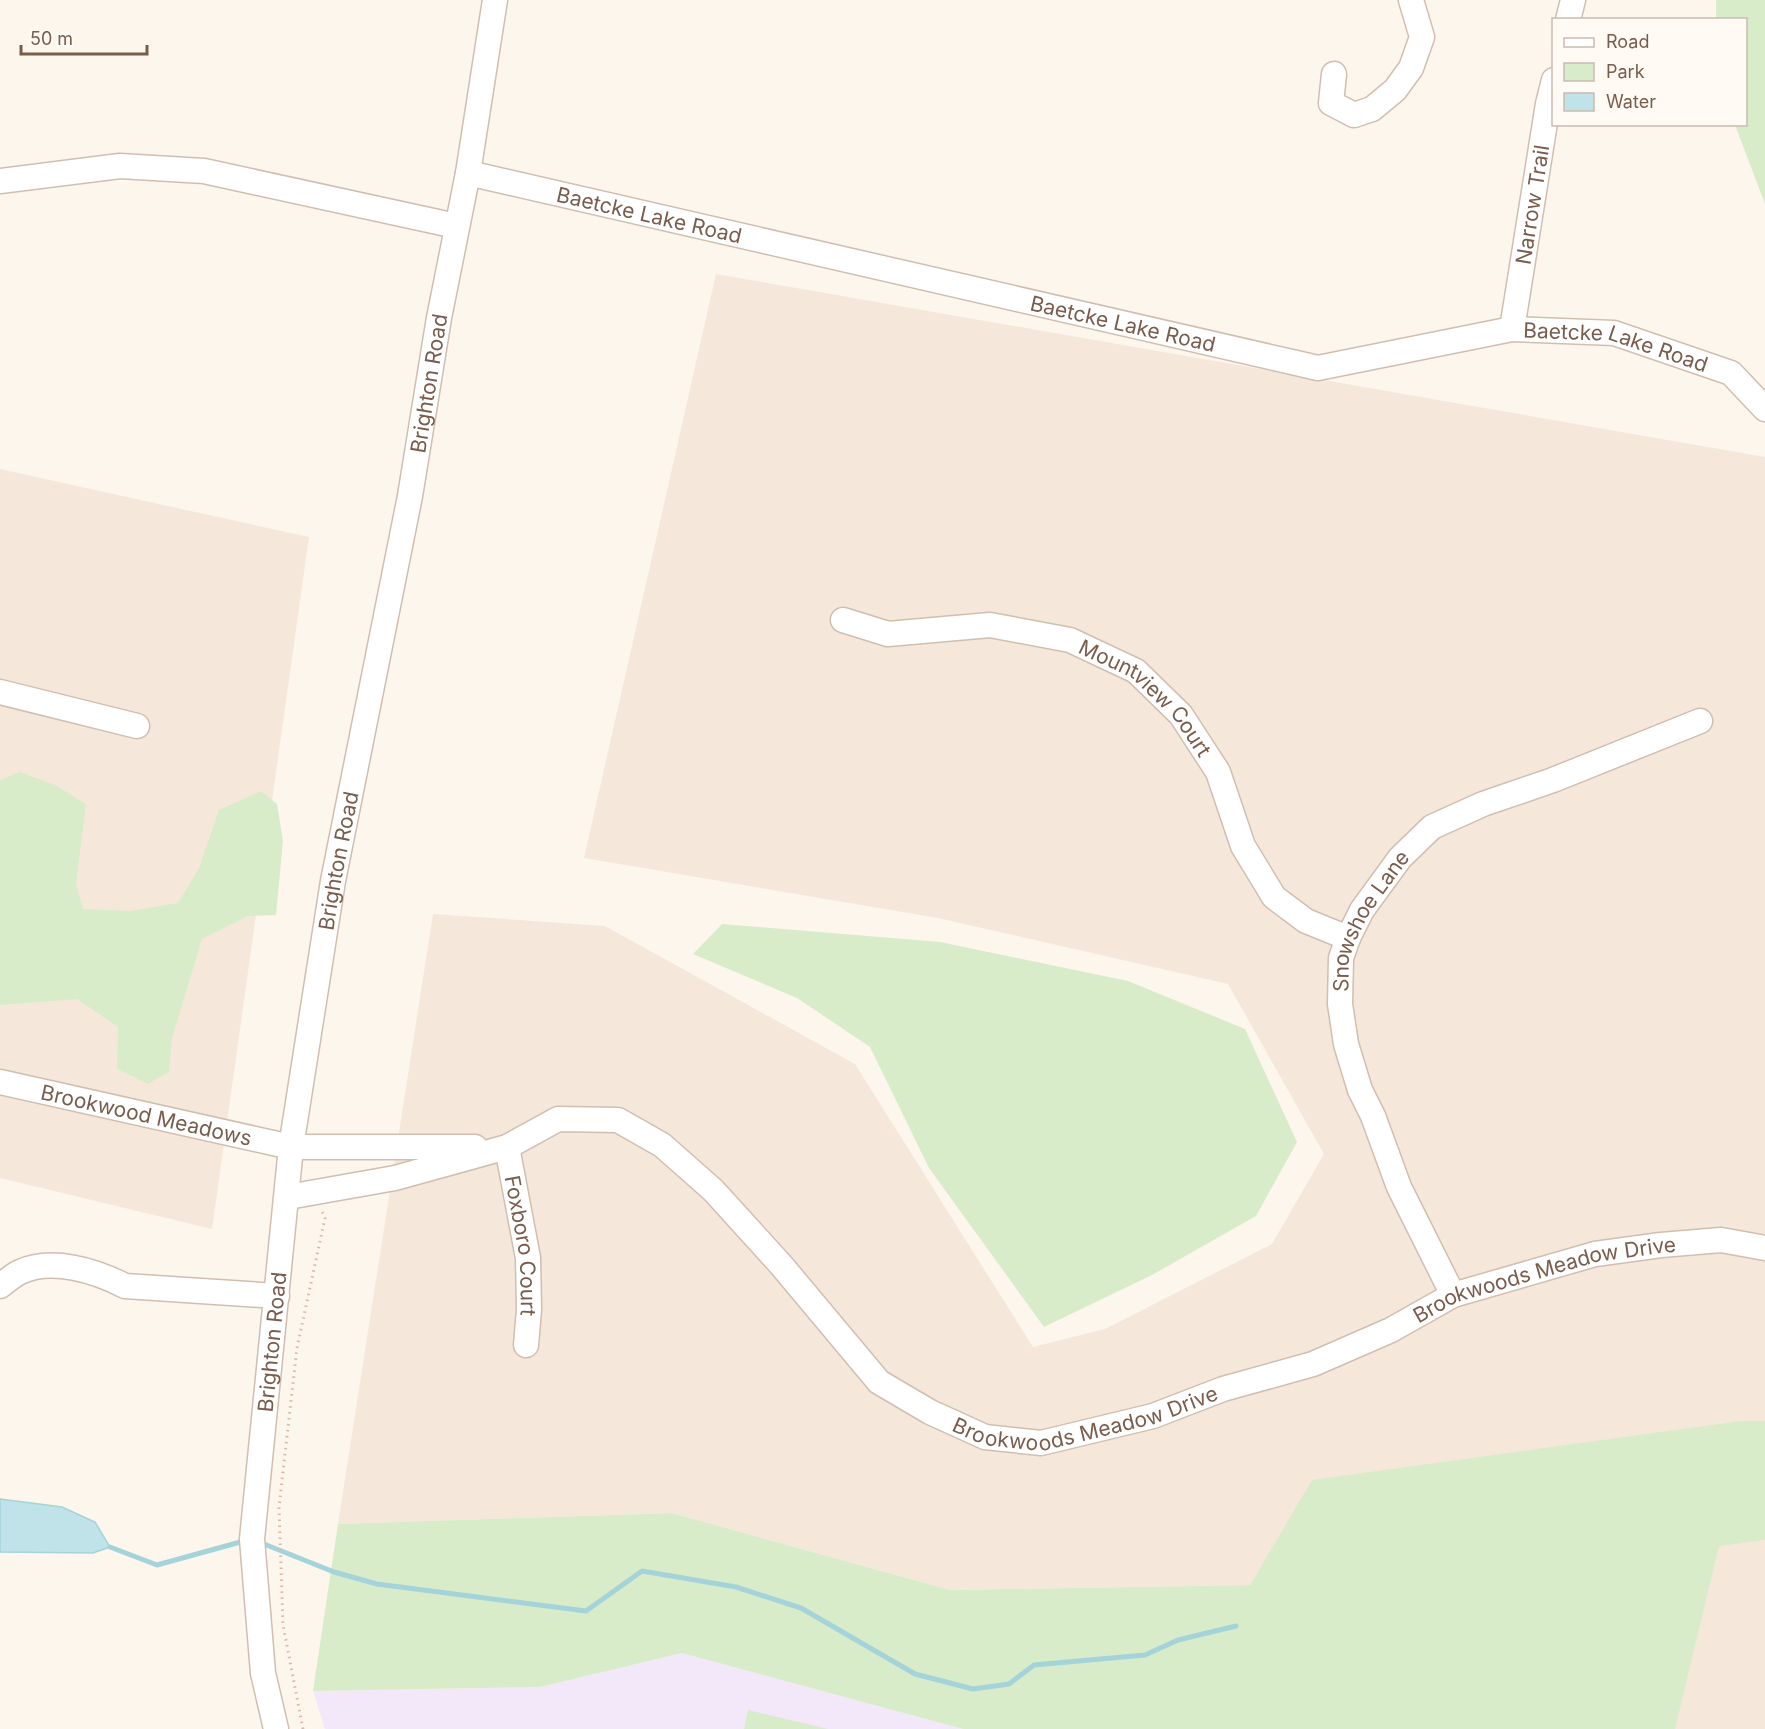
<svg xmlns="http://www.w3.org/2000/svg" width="1765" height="1729" font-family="Inter,sans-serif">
	<rect width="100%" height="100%" fill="#fdf6ec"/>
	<path fill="#f5e8da" d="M716 274 1765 457V1729H1674L1313 1480 1250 1585 950 1590 672 1513 338 1524 433 914 605 926 855 1064 1033 1347 1105 1329 1272 1244 1324 1154 1228 984 938 918 584 858Z
		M0 469 309 537 212 1229 0 1178Z"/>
	<path fill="#f3e8fa" d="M682 1653 963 1729H325L313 1691 540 1687Z"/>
	<path fill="#d8ecc9" d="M1716 0H1765V204L1735 125 1746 124V20L1716 19Z
		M20 772 55 785 86 804 76 884 83 909 129 911 178 903 199 868 219 810 261 791 277 804 283 841 276 915 248 916 202 939 172 1038 169 1072 148 1084 117 1069 118 1027 77 999 0 1005V780Z
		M722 924 940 942 1128 981 1245 1029 1297 1142 1256 1216 1152 1275 1044 1327 929 1168 870 1047 797 998 693 954Z
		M1741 1421H1765V1540L1719 1546 1675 1729H963L682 1653 540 1687 313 1691 338 1524 672 1513 950 1590 1250 1585 1312 1480Z
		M748 1710 828 1729H744Z"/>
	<path fill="#bfe3e8" stroke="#a5d3da" stroke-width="1.5" d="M0 1499 62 1507 95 1522 110 1547 93 1553 0 1552Z"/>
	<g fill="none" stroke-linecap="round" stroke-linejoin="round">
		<path stroke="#a5d3da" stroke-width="5" d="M259 1542 334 1572 377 1584 586 1611 642 1571 736 1587 801 1608 915 1674 973 1689 1009 1684 1034 1665 1145 1655 1178 1640 1236 1626
			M110 1547 157 1565 244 1541"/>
		<defs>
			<g id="minor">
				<path d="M1568 20 1573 0"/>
				<path d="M1334 74 1331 103 1354 115 1372 109 1395 90 1411 68 1422 37 1411 0"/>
				<path id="s1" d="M468 173 1318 368 1512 329 1614 333 1731 373 1765 409"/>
				<path d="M0 181 120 166 204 171 456 226"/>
				<path id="s2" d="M1512 329 1548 104 1554 80"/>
				<path id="s3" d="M843 620 888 634 990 625 1070 640 1136 671 1181 715 1218 772 1243 846 1274 897 1306 921 1348 938"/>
				<path d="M0 692 137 726"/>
				<path id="s4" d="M0 1082 291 1147H475"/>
				<path id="s5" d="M507 1147 528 1258 529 1309 526 1345"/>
				<path id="s6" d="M288 1197 395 1178 507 1147 558 1119 618 1120 662 1145 713 1190 782 1266 879 1382 930 1412 985 1437 1041 1443 1153 1416 1223 1389 1313 1364 1391 1330 1453 1295 1595 1254 1661 1245 1721 1240 1765 1248"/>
				<path d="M0 1286C6 1282 13 1275 20 1272 52 1257 96 1271 125 1286L277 1296"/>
				<path id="s7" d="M1453 1295 1399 1187 1373 1116 1360 1090 1346 1044 1340 1004 1341 958 1348 938 1362 910 1400 858 1432 827 1483 804 1553 780 1700 721"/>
				<path id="s8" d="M276 1729 263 1673 252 1539 291 1147 333 881 410 496 439 318 468 173 495 0"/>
			</g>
		</defs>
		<use href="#minor" stroke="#d1beb0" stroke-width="27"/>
		<path stroke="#d9b8a5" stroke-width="3" stroke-dasharray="1.5 4.5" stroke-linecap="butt" d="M303 1729 283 1625 279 1507 297 1348 325 1218 321 1209"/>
		<use href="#minor" stroke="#fff" stroke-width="24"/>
	</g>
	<g text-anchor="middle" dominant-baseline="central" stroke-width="4.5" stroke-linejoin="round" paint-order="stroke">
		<g font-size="21" fill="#7a5c4d" stroke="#fffaf3">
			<text stroke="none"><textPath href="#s2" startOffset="126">Narrow Trail</textPath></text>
			<text stroke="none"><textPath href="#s1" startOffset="186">Baetcke Lake Road</textPath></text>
			<text stroke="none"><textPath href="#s1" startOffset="672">Baetcke Lake Road</textPath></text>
			<text stroke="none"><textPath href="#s1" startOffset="1176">Baetcke Lake Road</textPath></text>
			<text stroke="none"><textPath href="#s8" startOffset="1362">Brighton Road</textPath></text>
			<text stroke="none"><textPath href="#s3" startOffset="328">Mountview Court</textPath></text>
			<text stroke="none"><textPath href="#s8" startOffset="876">Brighton Road</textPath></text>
			<text stroke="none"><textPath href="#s7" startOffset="405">Snowshoe Lane</textPath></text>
			<text stroke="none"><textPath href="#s4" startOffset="150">Brookwood Meadows</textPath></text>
			<text stroke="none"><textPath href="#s5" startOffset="100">Foxboro Court</textPath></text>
			<text stroke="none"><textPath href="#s6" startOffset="1424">Brookwoods Meadow Drive</textPath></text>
			<text stroke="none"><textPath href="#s8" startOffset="390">Brighton Road</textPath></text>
			<text stroke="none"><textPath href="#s6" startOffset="938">Brookwoods Meadow Drive</textPath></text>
		</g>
	</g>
	<rect x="1552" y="18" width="195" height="108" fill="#fffaf3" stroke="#cabbb1" stroke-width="1.5"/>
	<rect x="1564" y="38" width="30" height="9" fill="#ffffff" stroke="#cabbb1" stroke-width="1.5"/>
	<text x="1606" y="48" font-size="18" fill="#7a5c4d">Road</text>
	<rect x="1564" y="63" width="30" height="18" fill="#d8ecc9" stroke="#cabbb1" stroke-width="1.5"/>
	<text x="1606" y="78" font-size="18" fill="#7a5c4d">Park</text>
	<rect x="1564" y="93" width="30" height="18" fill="#bfe3e8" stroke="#cabbb1" stroke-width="1.5"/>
	<text x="1606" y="108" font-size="18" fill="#7a5c4d">Water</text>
	<path d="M21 45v9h126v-9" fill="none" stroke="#7a5c4d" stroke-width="3"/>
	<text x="30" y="45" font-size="18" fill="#7a5c4d" stroke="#fffaf3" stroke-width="4.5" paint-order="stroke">50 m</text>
</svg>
